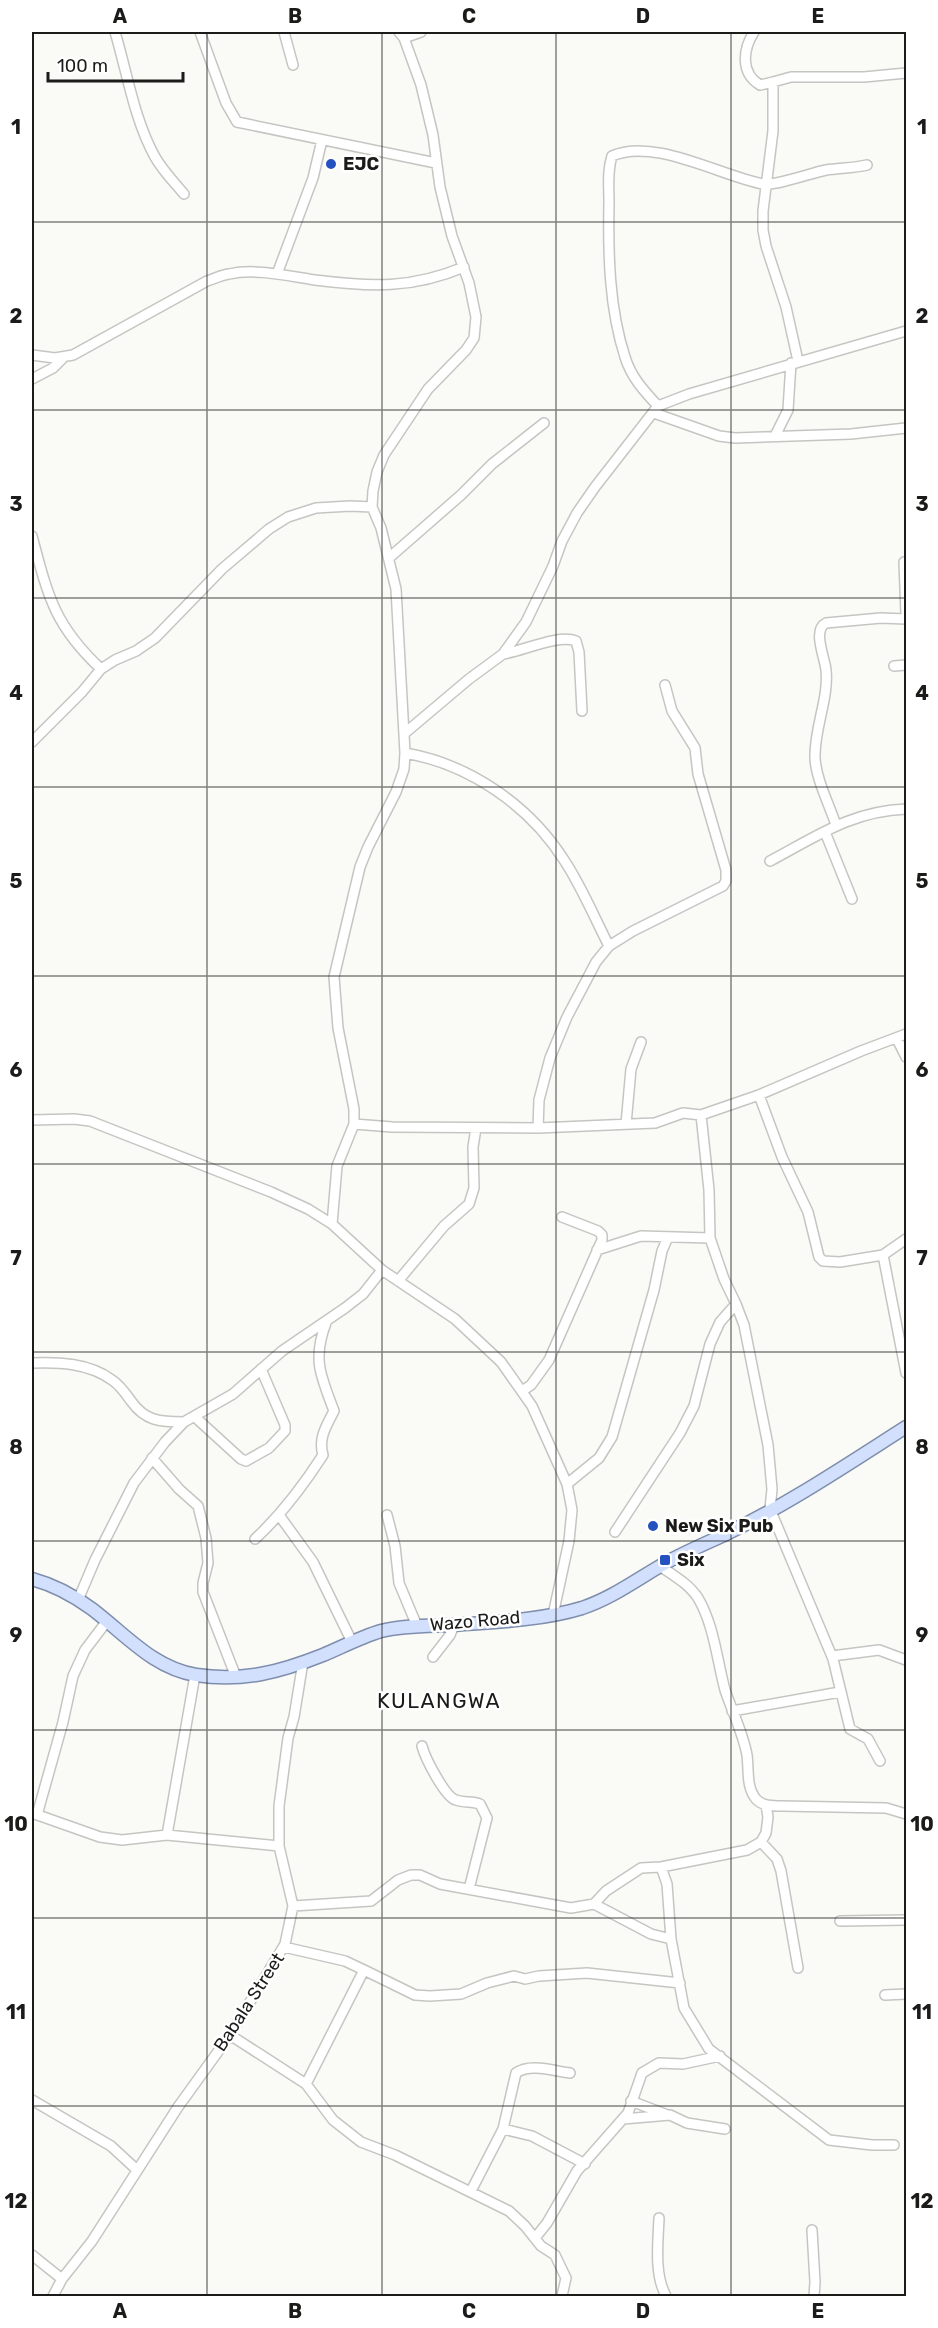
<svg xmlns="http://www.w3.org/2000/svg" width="938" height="2328" font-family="Rubik,sans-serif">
	<rect width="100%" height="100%" fill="#fafaf6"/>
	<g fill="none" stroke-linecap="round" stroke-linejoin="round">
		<defs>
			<path id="minor" d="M115 32C127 72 134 119 155 157 163 171 174 182 184 194
				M200 32 226 103 237 122 436 163
				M284 32 293 65
				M754 32C743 49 740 73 760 85L773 82V131L763 211V230L766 246 786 307 798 361
				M404 38 421 32
				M773 82 791 77H864L906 73
				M277 274 313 178 322 140
				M32 355 55 358 73 355 207 281C214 279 221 275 229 274 256 268 288 276 315 280 371 287 412 289 464 267
				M32 379 53 368 63 358
				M658 406C644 391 631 377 625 357 609 308 608 253 609 202 609 187 607 171 612 156 653 137 721 176 763 184 776 186 811 173 826 170 840 168 854 168 867 165
				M654 413 719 436 735 438 851 434 906 428
				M775 436 788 410 791 363
				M32 536C48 596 54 625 101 669
				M390 557 461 495 492 464 544 423
				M904 562 906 614
				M503 654C523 651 558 634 576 641L579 652 582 711
				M894 666 906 665
				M405 733 469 679 503 654 526 622 553 566 562 541 577 513 595 487 658 406 689 394 906 331
				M32 742 82 692 101 669 115 660 136 651 155 638 222 569 269 529 288 517 316 508 350 506 372 507
				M405 753C469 764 529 805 564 860 582 887 594 917 609 946
				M836 825C829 804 816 779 815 758 814 728 829 699 826 670 825 658 812 630 826 623L881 618 906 619
				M825 832 852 899
				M770 861C817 836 852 811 906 809
				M897 1039 906 1057
				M759 1095 782 1157 808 1212 819 1257 823 1261 840 1262 883 1255 906 1239
				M701 1115 709 1190 710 1238 724 1279 736 1304 744 1325 768 1445 772 1489 770 1509 833 1659 850 1729 868 1739 880 1761
				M32 1120 74 1119 90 1121 271 1192 308 1209 332 1224 382 1270 455 1319 501 1362 532 1406 567 1484 572 1510 569 1541 553 1615
				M354 1124 392 1127 538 1128 655 1123 683 1113 701 1115 759 1095 861 1051 906 1034
				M626 1124 631 1069 641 1042
				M538 1128 539 1100 550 1058 567 1017 596 962 609 946 633 931 723 886 726 881V870L698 774 695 748 672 711 665 685
				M332 1224 337 1166 354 1124V1109L338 1028 334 977 360 867 368 847 396 792 404 769 405 753 396 589 381 528 372 507 373 491 377 472 384 455 428 389 466 350 474 338 476 317 469 283 452 236 440 187 433 135 421 85 404 38 399 32
				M597 1250 641 1236 710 1238
				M883 1255 906 1373
				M398 1281 444 1226 469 1204 474 1188 473 1147 476 1128
				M32 1363C59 1362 89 1363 112 1380 120 1385 126 1394 131 1401 145 1421 160 1422 184 1422
				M522 1391 531 1385 549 1360 602 1240V1235L598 1231 562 1217
				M195 1417 241 1459 246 1461 269 1448 285 1431V1425L261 1369
				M152 1458 179 1489 198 1506 206 1538 208 1563 203 1583V1592L236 1677
				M567 1484 599 1458 612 1437 654 1290 662 1251 668 1237
				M279 1515 313 1562 352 1642
				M387 1515 395 1546 399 1583 417 1626
				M615 1532 680 1433 694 1406 710 1344 720 1322 736 1304
				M255 1539C282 1514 303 1486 323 1455 318 1439 326 1426 334 1411 321 1376 312 1360 326 1323
				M660 1566C673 1575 689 1584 698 1598 714 1625 717 1660 725 1690 732 1711 743 1733 747 1755 749 1770 746 1787 756 1799 762 1806 773 1806 782 1806L886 1808 906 1814
				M78 1600 95 1560 134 1483 165 1442 184 1422 233 1394 282 1351 345 1308 363 1294 382 1270
				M832 1656 879 1650 906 1660
				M433 1657 450 1635 454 1625
				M732 1711 840 1692
				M422 1746C425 1758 445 1797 456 1800 464 1803 472 1801 480 1804L487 1818 469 1889
				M32 1813 100 1837 122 1840 167 1835 279 1846
				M37 1815 63 1722 73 1676 85 1650 107 1621
				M167 1835 195 1675
				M761 1842 777 1859 781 1871 798 1968
				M661 1867 667 1884 671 1939 684 2008 709 2049 829 2140 872 2145H894
				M594 1904 651 1934 671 1939
				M293 1906 371 1901 398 1880 411 1875H420L440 1884 571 1908 594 1904 606 1891 641 1868 661 1867 747 1850 761 1842 766 1833 768 1817 766 1805
				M840 1921 906 1920
				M284 1947 345 1961 364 1970
				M885 1995 906 1994
				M230 2035 306 2084 333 2120 361 2142 395 2155 509 2211 525 2226 541 2246 555 2255 566 2278 562 2296
				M306 2084 364 1970 415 1995 430 1996 461 1994 487 1983 514 1976 525 1979 539 1976 587 1973 680 1983
				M32 2100 111 2146 137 2170
				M631 2101 665 2114
				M623 2119 670 2115 687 2123 725 2129
				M503 2129 532 2136 585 2164
				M471 2191 503 2129 516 2073C530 2063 554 2071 570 2073
				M659 2218C658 2243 654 2274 666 2296
				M812 2230 815 2282 814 2296
				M535 2238 547 2223 577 2171 628 2113 642 2073 659 2063 683 2064 720 2056
				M32 2255 62 2279
				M53 2296 62 2279 92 2241 178 2107 230 2035 285 1944 293 1906 279 1846V1806L288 1738 294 1717 303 1662"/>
			<path id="major" d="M32 1579C54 1585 73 1595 92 1609 125 1634 153 1668 196 1675 243 1682 280 1672 323 1655 342 1647 361 1637 381 1631 405 1625 430 1626 453 1625 494 1622 543 1620 582 1608 615 1597 641 1576 671 1560 690 1550 709 1542 728 1533 790 1503 848 1464 906 1427"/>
		</defs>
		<use href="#minor" stroke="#c6c5c2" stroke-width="12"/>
		<use href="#major" stroke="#7e8eac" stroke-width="15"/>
		<use href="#minor" stroke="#fff" stroke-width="9"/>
		<use href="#major" stroke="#d2e0fd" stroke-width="12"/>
	</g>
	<path fill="none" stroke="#1b1b1a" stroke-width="1.5" stroke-opacity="0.55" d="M207 32V2296M382 32V2296M556 32V2296M731 32V2296M32 222H906M32 410H906M32 598H906M32 787H906M32 976H906M32 1164H906M32 1352H906M32 1541H906M32 1730H906M32 1918H906M32 2106H906"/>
	<g fill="#2352c0" stroke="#fff" stroke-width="2">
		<circle cx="331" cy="164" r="6"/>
		<circle cx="653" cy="1526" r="6"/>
		<rect x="659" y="1554" width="12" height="12" rx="3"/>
	</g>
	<g text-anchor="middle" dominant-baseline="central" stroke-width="5" stroke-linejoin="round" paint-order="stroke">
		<g font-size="18" font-weight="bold" fill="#1b1b1a" stroke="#fff" text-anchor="start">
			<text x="343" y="164">EJC</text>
			<text x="665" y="1526">New Six Pub</text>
			<text x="677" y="1560">Six</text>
		</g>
		<g font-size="18" fill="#1b1b1a" stroke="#fff">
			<text transform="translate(475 1621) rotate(-5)">Wazo Road</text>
			<text transform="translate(249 2002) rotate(-57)">Babala Street</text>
		</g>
		<g font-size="21" letter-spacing="1.5" fill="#1b1b1a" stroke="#fff">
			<text x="439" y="1700">KULANGWA</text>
		</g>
	</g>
	<rect width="938" height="2328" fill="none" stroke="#ffffff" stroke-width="66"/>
	<path d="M48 72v9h135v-9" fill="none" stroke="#1b1b1a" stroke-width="3"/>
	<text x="57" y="72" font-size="18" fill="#1b1b1a" stroke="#ffffff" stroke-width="4.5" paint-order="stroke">100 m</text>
	<rect x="33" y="33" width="872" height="2262" fill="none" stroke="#1b1b1a" stroke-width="2"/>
	<g font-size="20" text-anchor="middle" font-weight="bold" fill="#1b1b1a">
		<text x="120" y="23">A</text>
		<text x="295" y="23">B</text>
		<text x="469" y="23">C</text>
		<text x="643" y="23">D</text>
		<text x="818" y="23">E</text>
		<text x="16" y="134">1</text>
		<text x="922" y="134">1</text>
		<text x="16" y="323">2</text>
		<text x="922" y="323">2</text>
		<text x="16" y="511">3</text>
		<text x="922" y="511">3</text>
		<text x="16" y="700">4</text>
		<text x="922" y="700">4</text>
		<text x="16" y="888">5</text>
		<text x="922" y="888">5</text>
		<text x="16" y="1077">6</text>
		<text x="922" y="1077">6</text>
		<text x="16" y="1265">7</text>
		<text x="922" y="1265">7</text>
		<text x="16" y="1454">8</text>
		<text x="922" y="1454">8</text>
		<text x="16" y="1642">9</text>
		<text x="922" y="1642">9</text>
		<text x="16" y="1831">10</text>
		<text x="922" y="1831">10</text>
		<text x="16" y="2019">11</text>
		<text x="922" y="2019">11</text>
		<text x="16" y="2208">12</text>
		<text x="922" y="2208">12</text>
		<text x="120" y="2318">A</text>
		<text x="295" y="2318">B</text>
		<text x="469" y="2318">C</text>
		<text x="643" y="2318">D</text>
		<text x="818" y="2318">E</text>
	</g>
</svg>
